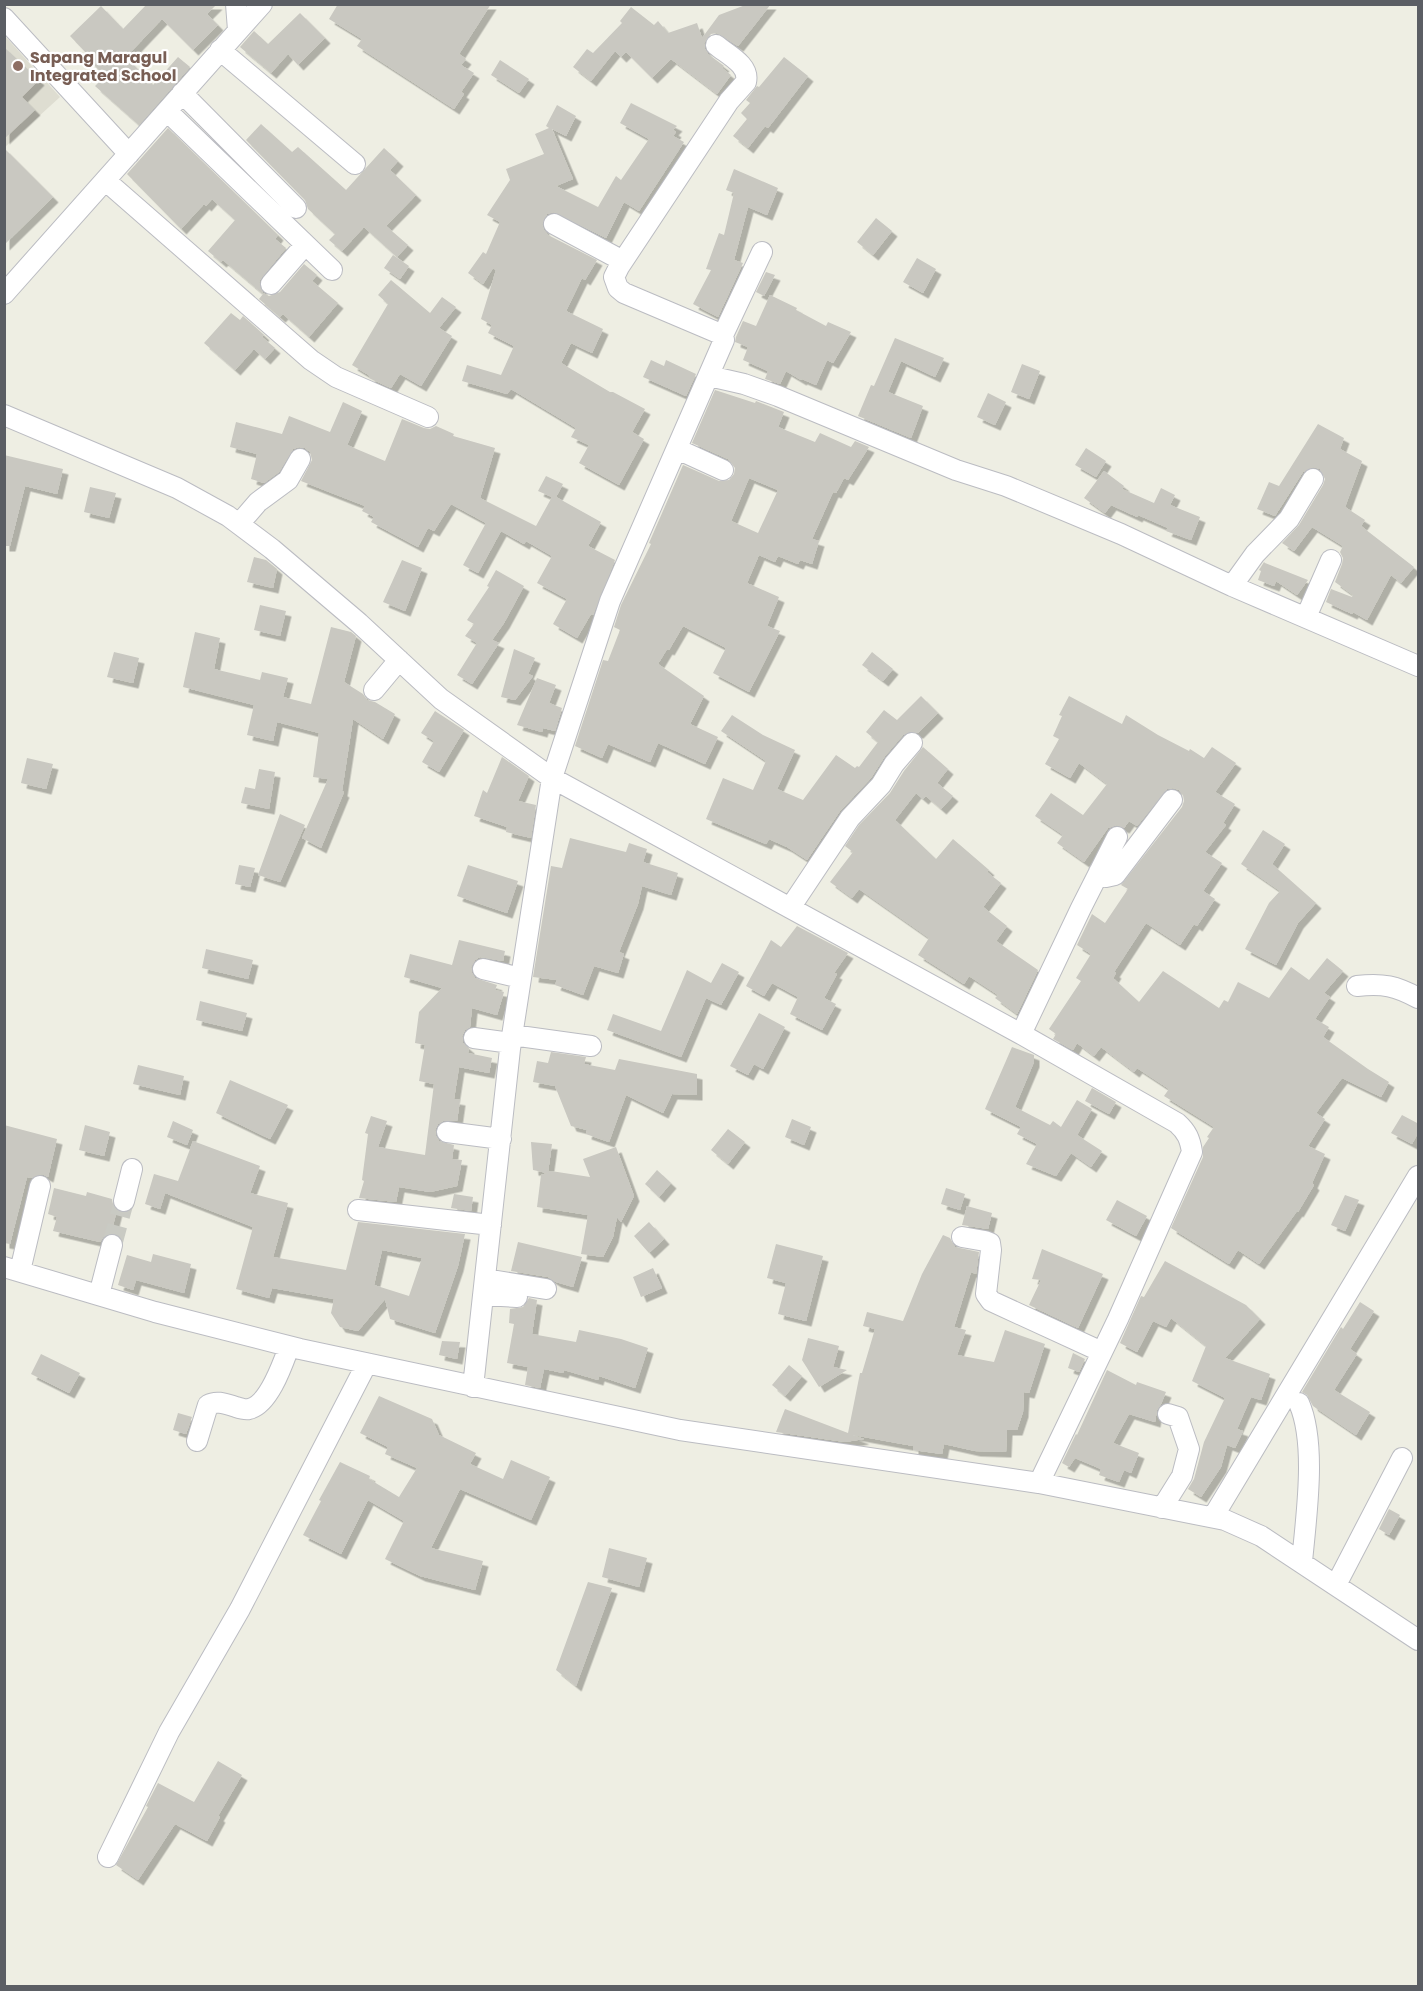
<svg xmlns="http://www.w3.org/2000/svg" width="1423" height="1991" font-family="Poppins,sans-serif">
	<defs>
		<filter id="shadow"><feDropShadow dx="5.5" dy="5.5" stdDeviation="0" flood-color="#0004"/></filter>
	</defs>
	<rect width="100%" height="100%" fill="#eeeee3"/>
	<path fill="#deddd1" d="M4 35 60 97 5 147H4Z"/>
	<path fill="#c9c8c1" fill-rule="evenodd" filter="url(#shadow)" d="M147 4H217L207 14 218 25 193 50 162 19 126 57 153 85 178 57 190 67 139 125 95 86 105 76 90 61 92 59 70 36 101 6 123 29Z
		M338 4H491L459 54 466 59 461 65 474 73 461 92 464 94 454 109 357 46 362 39 329 19Z
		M748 4H771L738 46 717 33 711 34 704 43 705 49 708 54 724 66 722 68 731 75 717 94 671 59 652 78 626 52 621 57 615 51 591 81 573 67 587 49 593 53 622 23 620 21 631 7 654 25 658 21 668 33 697 23 702 38 719 15Z
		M300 13 325 38 298 65 288 54 271 73 240 47 254 31 268 44Z
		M4 47 39 80 22 97 35 110 4 139Z
		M784 57 808 76 768 128 765 126 748 148 733 136 747 119 741 113 750 103 746 100 757 86 759 87Z
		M500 60 529 79 519 93 491 75Z
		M631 103 677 126 673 130 676 132 673 136 684 142 639 211 624 202 606 238 554 212 547 214 542 224 544 230 548 235 597 260 585 280 582 278 566 311 603 329 592 353 571 343 561 363 610 392H613L645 409 632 432 644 439 619 485 579 463 589 445 571 437 576 428 511 389 507 394 462 381 467 365 501 375 514 346 488 333 492 325 481 319 496 270 493 268 483 284 468 273 483 252 486 254 500 222 487 215 510 180 506 169 544 154 535 134 549 128 546 126 557 105 576 116 566 136 552 129 573 179 556 186 598 207 616 176 621 180 649 139 620 123Z
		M261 124 292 152 298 147 346 190 384 148 398 161 390 170 416 195 386 226 408 245 397 257 364 227 342 251 329 240 335 234 308 209 305 200 246 140Z
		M168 128 278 235 275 239 286 248 262 277 259 282 263 293 269 296 280 292 304 264 317 275 312 281 338 303 309 337 283 314 280 317 259 299 263 294 223 260 221 262 208 251 235 220 212 199 206 206 204 204 181 229 127 174Z
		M4 148 53 197 4 245Z
		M734 169 778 188 767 215 748 207 734 260 743 263 718 317 693 304 711 270 706 269 719 233 724 235 734 193 726 190Z
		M876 218 892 231 873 255 857 242Z
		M393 255 409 266 400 279 384 268Z
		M917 258 936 269 923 293 903 282Z
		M766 272 775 275 764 296 756 292Z
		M391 280 430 313 442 297 456 307 439 328 452 336 421 386 400 374 391 388 369 378 370 376 352 365 388 304 378 295Z
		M770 295 797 308 796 310 826 326 828 322 851 332 833 363 827 360 816 385 802 379 801 380 786 371 780 384 765 379 768 371 743 360 748 347 735 342 736 337 743 321 756 326Z
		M231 313 240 320 243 316 264 335 262 337 275 348 265 359 254 349 235 370 204 343Z
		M895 338 944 358 935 377 901 361 888 392 923 406 911 438 858 416 871 385 874 386Z
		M651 360 664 366 666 360 696 374 686 396 643 377Z
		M1022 364 1040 371 1029 399 1011 392Z
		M715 390 755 403 756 401 784 412 778 427 815 442 820 433 851 447 855 441 869 447 848 480 844 478 836 493 833 492 812 539 819 541 812 564 800 560 798 564 778 556 775 562 759 555 747 583 779 597 767 626 780 631 749 692 713 673 726 648 683 626 669 650 667 649 658 664 704 696 690 724 718 737 705 764 658 743 650 762 608 744 602 758 575 746 603 660 608 661 620 630 614 627 621 605 651 544 649 543 683 465 719 481 729 480 734 474 735 468 728 459 692 443ZM749 478 778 490 758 533 731 521Z
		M988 393 1006 402 995 425 977 417Z
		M343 402 362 411 347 445 385 461 402 419 424 428 430 429 436 426 454 434 453 436 495 448 480 498 536 526 552 497 538 491 546 476 563 484 556 497 601 522 588 546 615 560 593 615 591 614 577 638 553 624 567 599 537 583 552 556 526 541 524 544 501 531 478 573 463 565 486 523 451 504 434 531 428 528 418 547 371 522 374 517 362 511 365 506 301 481 312 460 310 452 305 448 299 447 293 449 279 472 264 483 251 479 257 454 230 447 236 422 282 434 289 416 330 432Z
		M1318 424 1344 438 1340 449 1362 461 1345 507 1365 520 1361 526 1414 567 1401 583 1391 575 1367 620 1353 612 1352 614 1326 602 1331 589 1352 597 1353 595 1335 582 1342 564 1343 558 1340 552 1343 546 1312 527 1294 551 1282 543 1299 525 1323 485 1325 479 1320 469 1313 467 1303 472 1275 516 1257 509 1269 482 1279 486Z
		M1086 448 1106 461 1096 477 1075 465Z
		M4 455 63 469 57 494 25 486 10 546H4Z
		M1104 471 1124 486 1122 489 1154 503 1161 488 1175 495 1170 505 1200 517 1191 540 1166 531 1168 528 1138 515 1137 517 1111 505 1105 513 1084 498Z
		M90 487 116 493 109 518 84 512Z
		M254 557 266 560 277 569 273 588 247 582Z
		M402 560 422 568 405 611 383 602Z
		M1264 562 1265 563 1308 580 1297 595 1276 581 1274 586 1258 580 1261 571 1259 570Z
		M496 570 524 586 504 623 492 640 499 643 472 684 457 675 477 643 465 636 474 624 467 620 489 587 487 586Z
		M260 605 286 611 280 636 254 630Z
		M331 627 351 632 356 636 344 682 363 694 367 700 375 702 395 714 383 739 353 719 342 791 344 792 321 848 302 838 328 779 313 777 319 733 277 722 273 741 247 735 254 705 183 687 195 632 220 638 214 669 260 680 262 672 288 678 283 697 311 704Z
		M514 649 535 658 528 674 533 676 515 700 501 697Z
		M114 652 139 658 133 683 107 677Z
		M872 652 893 669 883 681 862 665Z
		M537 678 556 685 549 703 562 708 555 731 543 728 542 732 517 725Z
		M921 696 938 713 918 733 909 732 903 735 885 756 871 778 840 811 807 860 787 847 769 839 766 844 706 819 723 778 753 790 766 761 721 731 732 715 763 735 795 750 777 789 803 800 836 755 855 768 857 766 859 767 878 742 866 732 884 710 897 720Z
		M1069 696 1122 724 1126 715 1158 735 1189 751 1190 749 1204 758 1212 747 1236 763 1215 792 1235 804 1223 823 1226 825 1205 852 1222 863 1203 891 1215 899 1197 926 1194 924 1180 945 1146 923 1114 972 1116 973 1113 978 1139 1002 1163 971 1219 1008 1224 1000 1228 1002 1238 982 1269 998 1291 967 1309 980 1327 958 1343 971 1324 993 1330 997 1315 1019 1329 1027 1323 1037 1368 1069 1389 1082 1381 1097 1342 1078 1316 1113 1325 1119 1308 1146 1325 1154 1312 1183 1314 1185 1298 1212 1297 1211 1259 1264 1238 1250 1229 1264 1171 1228 1203 1157V1147L1209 1138 1207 1137 1214 1127 1164 1096 1169 1089 1137 1068 1134 1072 1101 1047 1094 1056 1077 1043 1073 1050 1053 1039 1056 1034 1049 1029 1081 981 1076 978 1091 954 1077 945 1092 914 1105 923 1128 889 1121 885 1182 807 1184 801 1183 795 1179 790 1173 788 1167 789 1137 826 1129 821 1124 828 1117 825 1108 828 1084 862 1057 843 1063 835 1035 816 1051 793 1083 815 1107 784 1079 763 1070 778 1045 764 1059 739 1053 736 1062 716 1059 715Z
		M435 711 464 730 439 772 422 762 434 741 421 733Z
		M923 747 948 769 937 783 953 796 941 809 926 796 923 799 916 793 895 820 936 859 953 839 989 870 987 872 1001 883 983 907 1007 926 996 941 1038 970 1017 1014 995 998 998 995 969 976 964 984 918 955 929 938 859 889 852 898 830 882 853 852 845 846 859 825 890 793 904 771Z
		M502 757 529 776 518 801 536 805 531 838 506 832 507 827 474 816 483 790 487 793Z
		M27 758 53 764 46 789 21 783Z
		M259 769 275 772 269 809 241 803 245 787 255 789Z
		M280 814 305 825 280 882 258 875Z
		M1263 830 1285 844 1272 864 1316 903 1298 923 1276 965 1245 949 1269 903 1280 891 1241 864Z
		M570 838 626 852 629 843 647 849 643 862 678 873 671 895 642 886 638 904 619 952 624 954 618 973 594 966 583 995 555 985 557 980 533 977 551 866 562 868Z
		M239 865 255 868 250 887 235 884Z
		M468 865 518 881 507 913 457 896Z
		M797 926 848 953 834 973 837 974 824 998 836 1004 822 1030 790 1014 798 997 772 983 764 996 746 986 771 940 781 947Z
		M459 940 505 951 503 961 480 957 475 960 471 967 472 973 475 978 497 985 495 990 504 992 497 1015 472 1008 470 1027 465 1030 462 1036 463 1043 469 1048 468 1053 492 1058 489 1073 459 1067 454 1099 460 1100 457 1121H443L438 1124 435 1130 436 1136 439 1141 454 1145 452 1159 462 1160 457 1186 430 1192 399 1187 396 1202 359 1198 364 1181 362 1180 368 1134 365 1133 371 1116 387 1121 378 1147 425 1155 434 1084 419 1081 425 1045 415 1043 419 1012 442 988 404 977 410 954 452 965Z
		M206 949 253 960 248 979 202 968Z
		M722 963 739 972 721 1005 706 998 681 1057 607 1030 613 1014 661 1031 687 970 711 983Z
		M200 1001 247 1013 242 1031 196 1020Z
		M759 1013 785 1027 763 1069 754 1064 748 1075 730 1066Z
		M1012 1047 1034 1055V1062L1015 1107 1050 1125 1053 1121 1061 1127 1077 1100 1092 1109 1077 1135 1102 1151 1091 1167 1071 1153 1056 1176 1026 1164 1037 1144 1017 1134 1021 1127 985 1109Z
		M551 1052 586 1057 584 1064 615 1070 619 1059 697 1074V1095L672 1094 663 1113 626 1095 609 1142 586 1134 587 1130 571 1126 555 1086 533 1082 537 1061 548 1063Z
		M138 1065 184 1076 180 1095 133 1084Z
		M230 1080 288 1105 270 1139 216 1113Z
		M1092 1088 1116 1102 1109 1114 1085 1101Z
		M1402 1115 1419 1124V1131L1412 1144 1391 1133Z
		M792 1119 811 1127 804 1145 785 1137Z
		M173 1121 193 1130 187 1145 167 1137Z
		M4 1125 57 1139 48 1177 42 1174 31 1178 27 1177 10 1244 4 1243Z
		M85 1125 110 1132 104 1156 79 1150Z
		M728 1129 745 1142 728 1164 711 1150Z
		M193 1141 260 1166 250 1193 288 1203 273 1257 346 1270 358 1222 465 1234 458 1266 435 1333 390 1319 385 1299 358 1331 340 1327 331 1313 334 1299 272 1288 269 1298 236 1289 253 1227 165 1193 160 1209 145 1204 154 1174 178 1181ZM382 1250 422 1258 409 1296 374 1285Z
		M531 1142 552 1144 548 1172 551 1171 590 1177 583 1159 616 1147 634 1196 621 1222 617 1217 613 1237 603 1257 581 1254 588 1215 537 1207 541 1175 547 1173 533 1170Z
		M657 1170 671 1183 659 1197 645 1184Z
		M54 1188 86 1196 87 1192 112 1199 113 1205 117 1210 111 1233 104 1236 100 1242 53 1231 57 1217 48 1214Z
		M946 1188 965 1194 960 1210 941 1204Z
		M454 1194 473 1197 471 1211 451 1208Z
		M1345 1195 1359 1200 1345 1231 1331 1225Z
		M1117 1200 1147 1216 1136 1236 1106 1220Z
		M967 1206 992 1213 988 1229 962 1225Z
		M649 1222 664 1239 649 1253 634 1236Z
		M943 1235 950 1238 955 1247 979 1252 976 1274 971 1272 954 1327 966 1330 957 1355 994 1362 1005 1330 1045 1344 1029 1393 1024 1392 1023 1412 1017 1430H1007L1006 1452 975 1451 944 1444 942 1454 913 1450V1446L853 1435 864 1439 845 1442 776 1432 785 1409 848 1433 860 1373H862L875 1329 863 1326 867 1312 903 1321 922 1274Z
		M518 1242 582 1257 573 1287 556 1282 548 1277 511 1271Z
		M776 1244 823 1256 806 1321 778 1314 786 1283 767 1278Z
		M1042 1249 1103 1274 1078 1328 1029 1305 1041 1280 1032 1279Z
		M153 1254 191 1264 184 1293 136 1280 133 1290 118 1285 127 1255 151 1262Z
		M1165 1261 1246 1305 1260 1319 1225 1358 1270 1374 1261 1400 1251 1397 1237 1429 1243 1431 1235 1448 1227 1445 1221 1467 1201 1497 1188 1489 1194 1479 1204 1442 1225 1398 1192 1381 1206 1346 1171 1318 1166 1327 1153 1321 1137 1352 1120 1343 1141 1296 1144 1297Z
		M653 1268 662 1288 641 1297 633 1277Z
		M529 1298 537 1300 532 1334 576 1342 579 1330 621 1339 648 1348 635 1388 599 1376 598 1380 564 1370 563 1373 544 1369 540 1388 525 1385 528 1367 507 1363 514 1324 509 1323 510 1309 523 1307Z
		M1360 1302 1374 1311 1350 1349 1357 1354 1334 1390 1370 1412 1356 1435 1313 1406 1307 1395 1302 1392 1341 1327 1343 1329Z
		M808 1338 839 1346 833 1367 847 1370 819 1387 802 1360Z
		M442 1341 460 1342 457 1359 439 1355Z
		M1073 1353 1085 1359 1079 1372 1068 1368Z
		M41 1354 80 1373 69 1393 31 1374Z
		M789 1365 802 1376 785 1396 772 1385Z
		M1107 1370 1136 1385 1137 1382 1166 1392 1161 1404 1157 1410 1155 1422 1129 1414 1113 1443 1139 1453 1131 1473 1124 1470 1119 1482 1099 1475 1101 1469 1075 1458 1069 1467 1062 1463 1076 1434 1077 1435Z
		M379 1396 432 1419 439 1435 476 1453 470 1464 503 1479 511 1460 550 1477 531 1520 460 1489 431 1548 483 1561 475 1590 420 1576 385 1559 404 1521 368 1500 341 1554 303 1535 321 1501 319 1500 340 1462 370 1476 369 1479 399 1497 417 1468 385 1454 388 1447 360 1433Z
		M178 1413 192 1417 186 1434 173 1430Z
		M1389 1509 1400 1515 1389 1535 1379 1529Z
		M609 1548 647 1558 639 1587 602 1577Z
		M588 1582 612 1588 576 1686 556 1670Z
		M218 1761 242 1775 218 1816 220 1817 207 1841 175 1824 138 1880 116 1865 148 1807 146 1806 158 1783 194 1802Z"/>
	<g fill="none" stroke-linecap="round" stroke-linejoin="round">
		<path stroke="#c9cac3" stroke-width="20" stroke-dasharray="20 10" stroke-linecap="butt" d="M112 1245 124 1201"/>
		<defs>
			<path id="minor" d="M236 4 238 30
				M4 18 129 154
				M220 50 355 164
				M182 93 296 208
				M167 111 332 270
				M106 181 311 360 336 377 428 417
				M554 224 623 261
				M271 284 305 245
				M4 294 262 4
				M723 335 762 252
				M709 376 744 384 778 396 956 470 1006 486 1121 534 1232 586 1418 666
				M4 415 177 488 228 516 272 549 359 623 441 699 552 778 1021 1034 1177 1123C1187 1132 1190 1139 1192 1152L1118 1319 1039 1483
				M677 449 723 470
				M239 524 258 502 288 480 300 459
				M1232 586 1255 554 1289 519 1313 479
				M1306 617 1331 560
				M374 690 399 660
				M1099 872 1106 877 1115 875 1172 800
				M790 908 850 818 881 785 894 764 912 743
				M483 969 521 978
				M1357 986C1383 983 1396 986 1418 998
				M1021 1034 1081 908 1117 837
				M512 1035 591 1046
				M474 1038 511 1043
				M447 1132 501 1139
				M124 1201 132 1169
				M358 1210 491 1225
				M962 1237 985 1241 990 1243 991 1250 986 1294 991 1301 1102 1352
				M4 1267 155 1312 300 1349 680 1430 1039 1483 1225 1520 1261 1536 1418 1640
				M20 1271 40 1186
				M485 1279 546 1289
				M99 1295 112 1245
				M483 1295 517 1297
				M473 1387 510 1049 552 778 610 601 724 340 723 335 624 293 618 288 614 277 619 267 729 101 746 82C750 65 728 55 716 45
				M1299 1403C1317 1444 1306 1517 1302 1562
				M197 1441 208 1405C217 1400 226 1404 236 1407 239 1408 245 1410 249 1409 269 1405 283 1363 289 1347
				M1162 1508 1182 1476 1189 1449 1178 1417 1168 1414
				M1213 1517 1418 1176
				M1336 1585 1402 1458
				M108 1857 169 1732 240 1609 366 1365"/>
		</defs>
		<use href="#minor" stroke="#bbbcc2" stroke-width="22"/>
		<use href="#minor" stroke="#fff" stroke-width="20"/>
	</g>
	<circle fill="#8d6e63" stroke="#fff" stroke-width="2" cx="18" cy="66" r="6"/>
	<g text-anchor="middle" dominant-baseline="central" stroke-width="4.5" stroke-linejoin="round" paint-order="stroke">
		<g font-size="16" font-weight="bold" fill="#785e54" stroke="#fff" text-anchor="start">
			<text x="30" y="57">Sapang Maragul<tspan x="30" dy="18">Integrated School</tspan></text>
		</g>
	</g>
	<rect width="1423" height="1991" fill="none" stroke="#5b5e64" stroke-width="12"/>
</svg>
